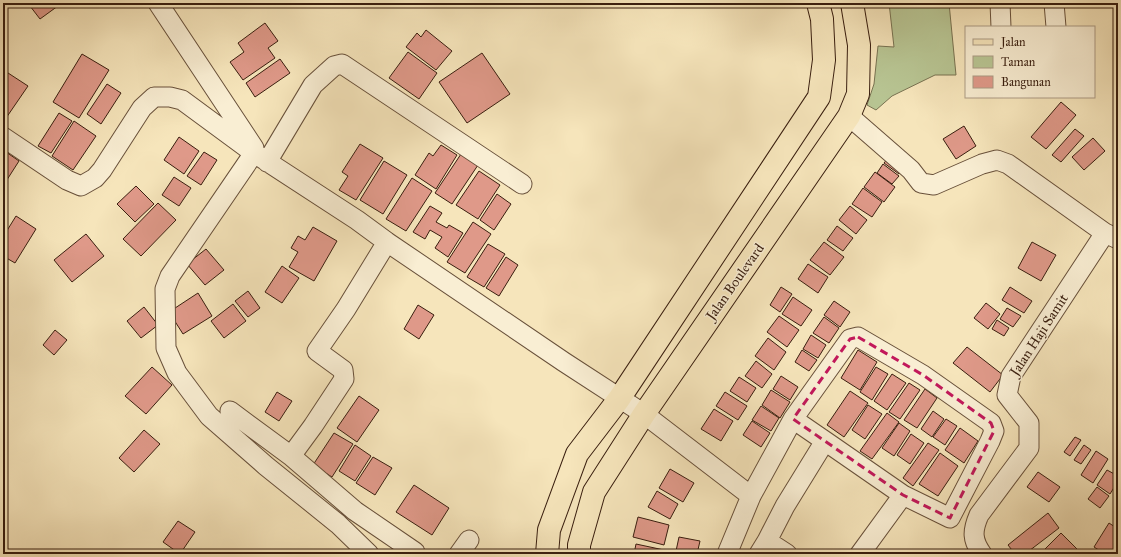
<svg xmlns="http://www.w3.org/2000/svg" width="1121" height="557" font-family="'IM FELL Great Primer',serif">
	<rect width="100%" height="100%" fill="#f6e5bb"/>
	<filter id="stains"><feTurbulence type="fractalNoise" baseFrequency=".005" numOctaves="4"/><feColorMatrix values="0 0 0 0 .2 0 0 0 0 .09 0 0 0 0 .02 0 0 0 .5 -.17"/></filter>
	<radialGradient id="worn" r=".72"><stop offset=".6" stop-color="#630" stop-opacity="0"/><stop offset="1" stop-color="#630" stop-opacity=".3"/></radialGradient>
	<path fill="#b8c593" stroke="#787251" d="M889 3H949L956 75H935L892 96 876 110 867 105 874 84 878 46 894 47Z"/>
	<path fill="#df9989" stroke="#391e0f" d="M35 3H62L40 19 30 6Z
		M265 23 278 41 268 48 275 58 243 80 230 62 244 52 238 43Z
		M426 30 452 51 436 70 406 47 417 33 421 37Z
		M408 52 437 73 419 99 389 78Z
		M482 53 510 94 467 123 439 82Z
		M82 54 109 70 79 118 53 102Z
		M280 59 290 73 255 97 246 83Z
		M5 71 28 86 4 121 3 73Z
		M107 84 121 93 101 124 87 114Z
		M1061 102 1076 115 1046 149 1031 137Z
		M59 113 72 121 51 153 38 146Z
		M74 121 96 136 73 170 52 156Z
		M964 126 976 146 956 159 943 139Z
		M1075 129 1084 136 1061 162 1052 155Z
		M179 137 199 151 184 174 164 160Z
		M1093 138 1105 151 1084 170 1072 157Z
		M360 144 383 158 356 200 339 190 348 176 342 172Z
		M441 145 457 155 436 189 415 175 429 153 433 156Z
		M6 152 19 161 3 186V157Z
		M204 152 217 160 201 185 187 176Z
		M461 154 478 165 452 204 435 193Z
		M889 157 903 168 899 174 884 163Z
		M384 161 407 175 383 214 360 200Z
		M883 164 899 176 892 184 877 173Z
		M479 171 500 185 478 219 456 205Z
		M875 172 895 187 884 202 864 187Z
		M174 177 191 188 179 206 162 195Z
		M412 178 432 191 406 231 386 219Z
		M136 186 154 204 135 222 117 204Z
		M863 188 882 202 872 217 852 204Z
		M497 194 511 204 494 230 480 220Z
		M158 203 176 220 141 256 123 239Z
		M430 206 442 213 436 222 447 228 449 225 463 233 448 257 435 248 442 237 430 230 425 239 413 232Z
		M850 206 867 220 856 234 839 220Z
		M16 216 36 229 15 263 3 256V237Z
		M473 222 491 234 465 273 447 262Z
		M837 226 853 238 843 251 827 240Z
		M313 227 337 241 314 281 289 267 298 252 291 248 298 236 305 240Z
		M86 234 104 256 72 282 54 260Z
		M824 242 844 257 830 275 810 260Z
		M1032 242 1056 255 1041 281 1018 268Z
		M488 244 505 254 484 287 467 277Z
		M206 249 224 270 205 285 187 264Z
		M506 257 518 265 499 296 486 288Z
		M808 264 828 277 818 293 798 279Z
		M282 266 299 278 282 303 265 292Z
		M781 287 792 294 780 312 770 305Z
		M1010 287 1032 301 1024 313 1002 300Z
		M248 291 260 308 248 317 235 301Z
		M198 293 212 316 183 334 169 312Z
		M793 297 812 310 801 326 782 314Z
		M834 301 850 312 840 327 824 315Z
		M986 303 1000 314 988 329 974 318Z
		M233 304 246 321 224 338 211 321Z
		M418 305 434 315 419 339 404 329Z
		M144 307 158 325 141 338 127 321Z
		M1007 308 1021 316 1013 327 1000 319Z
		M779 316 799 330 787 347 767 332Z
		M824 317 839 328 829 343 813 333Z
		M997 320 1009 328 1004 336 992 329Z
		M55 330 67 340 54 355 43 345Z
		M811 335 826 345 818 358 803 349Z
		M768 338 786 352 774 370 755 356Z
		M967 347 1003 375 990 392 953 363Z
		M802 350 817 360 809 371 795 362Z
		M858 350 877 362 860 390 841 378Z
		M756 361 772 374 762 388 745 376Z
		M152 367 172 385 146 414 125 396Z
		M876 367 888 374 872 400 860 392Z
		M892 374 906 383 887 410 874 401Z
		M781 376 798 387 790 400 773 389Z
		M739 377 756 388 747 402 730 391Z
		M909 383 920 390 900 419 889 412Z
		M925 389 937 398 917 428 904 420Z
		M771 390 790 402 780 418 762 405Z
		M850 391 868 403 844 437 827 425Z
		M277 392 292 401 279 421 265 412Z
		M725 392 747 406 738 420 716 406Z
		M359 396 379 410 357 442 337 428Z
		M868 405 882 414 865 439 852 430Z
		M761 406 779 418 771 431 752 420Z
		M714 409 733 421 721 441 701 429Z
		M933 411 944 419 932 437 921 429Z
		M887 413 899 422 872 459 860 451Z
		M946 419 957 426 945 445 933 437Z
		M752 421 770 433 761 447 743 435Z
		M899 423 910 431 894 456 882 448Z
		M960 428 978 441 964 463 945 450Z
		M144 430 160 444 134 472 119 458Z
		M334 433 353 444 332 477 313 465Z
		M911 434 924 443 910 464 897 455Z
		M1075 437 1081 440 1070 456 1064 452Z
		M928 443 939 450 913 486 903 478Z
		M355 445 371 456 355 481 339 471Z
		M1084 445 1091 450 1081 464 1074 460Z
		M1096 451 1108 459 1093 483 1081 475Z
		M940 453 958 466 938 496 919 484Z
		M373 457 392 468 375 495 356 483Z
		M670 469 694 483 683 502 659 488Z
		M1107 470 1118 476V481L1110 494 1097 485Z
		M1038 472 1060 487 1049 502 1027 487Z
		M414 485 449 508 432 535 396 512Z
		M1097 487 1109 496 1100 508 1088 499Z
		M657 491 678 504 670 519 648 507Z
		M1048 513 1059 528 1025 554H1015L1008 545Z
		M638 517 669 525 664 545 633 537Z
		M178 521 195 532 180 554 163 542Z
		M1109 523 1118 529V544L1112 554H1105L1094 547Z
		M1061 533 1082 554H1040Z
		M679 537 700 541 697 554 676 551Z
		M636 544 664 550 663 554H634Z"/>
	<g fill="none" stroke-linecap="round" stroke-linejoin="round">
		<defs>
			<path id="minor" d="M158 3 254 148
				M1000 3 1001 27
				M1054 3 1056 27
				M849 116 911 170 921 183 934 185 982 164 997 160 1008 164 1105 233
				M3 137 67 180 81 186 95 178 102 170 142 108 154 97H170L182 100 254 153 357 220 387 242 564 362 644 414 751 496
				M254 153 170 276 165 289 166 348 177 373 209 416 266 466 338 524 369 554
				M267 162 313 85 334 66 342 64 522 184
				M230 411 291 456 355 511 415 552
				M793 419 825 441
				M291 456 313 426 344 379 343 370 317 351 346 309 387 242
				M767 541 787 554
				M459 554 469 540
				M727 554 751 496 793 419 850 339 858 337 923 375 991 423 994 431 990 441 950 518 903 495 825 441 785 506 767 541 759 554
				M860 554 903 495
				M982 554C972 540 972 531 979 515L1029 448V423L1007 395 1011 376 1105 233 1118 239"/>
			<path id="major" d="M547 554 549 530 577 454 619 399 819 97 824 60 822 19 818 3
				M579 554V545L594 492 644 414 849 116 858 94 859 45 852 3"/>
		</defs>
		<use href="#minor" stroke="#68503a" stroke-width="21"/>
		<use href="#major" stroke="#391e0f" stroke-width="24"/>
		<use href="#minor" stroke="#f9eed3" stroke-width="19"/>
		<use href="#major" stroke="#f6e5bb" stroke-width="22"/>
	</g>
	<path fill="none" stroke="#c2185b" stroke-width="3" stroke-dasharray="8 5" stroke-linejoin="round" d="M858 337 923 375 991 423 994 431 950 518 903 495 793 419 850 339Z"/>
	<g text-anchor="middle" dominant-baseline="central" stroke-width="3" stroke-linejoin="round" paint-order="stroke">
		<g font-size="14" fill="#391e0f" stroke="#f9eed3">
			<text transform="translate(735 282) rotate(-55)">Jalan Boulevard</text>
			<text transform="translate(1039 335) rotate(-57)">Jalan Haji Samit</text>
		</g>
	</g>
	<rect width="1121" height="557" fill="none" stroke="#f6e5bb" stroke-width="16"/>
	<rect x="4" y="4" width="1113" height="549" fill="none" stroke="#391e0f" stroke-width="2"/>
	<rect x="8" y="8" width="1105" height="541" fill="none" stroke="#391e0f"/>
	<rect x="965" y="26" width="130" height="72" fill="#f9eed3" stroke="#ac9b85"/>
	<rect x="973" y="39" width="20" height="6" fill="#f6e5bb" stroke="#ac9b85"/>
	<text x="1001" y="46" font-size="12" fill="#391e0f">Jalan</text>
	<rect x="973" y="56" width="20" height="12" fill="#b8c593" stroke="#ac9b85"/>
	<text x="1001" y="66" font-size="12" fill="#391e0f">Taman</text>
	<rect x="973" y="76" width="20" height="12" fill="#df9989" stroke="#ac9b85"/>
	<text x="1001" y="86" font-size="12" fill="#391e0f">Bangunan</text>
	<rect width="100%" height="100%" filter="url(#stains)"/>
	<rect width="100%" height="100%" fill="url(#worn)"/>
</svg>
